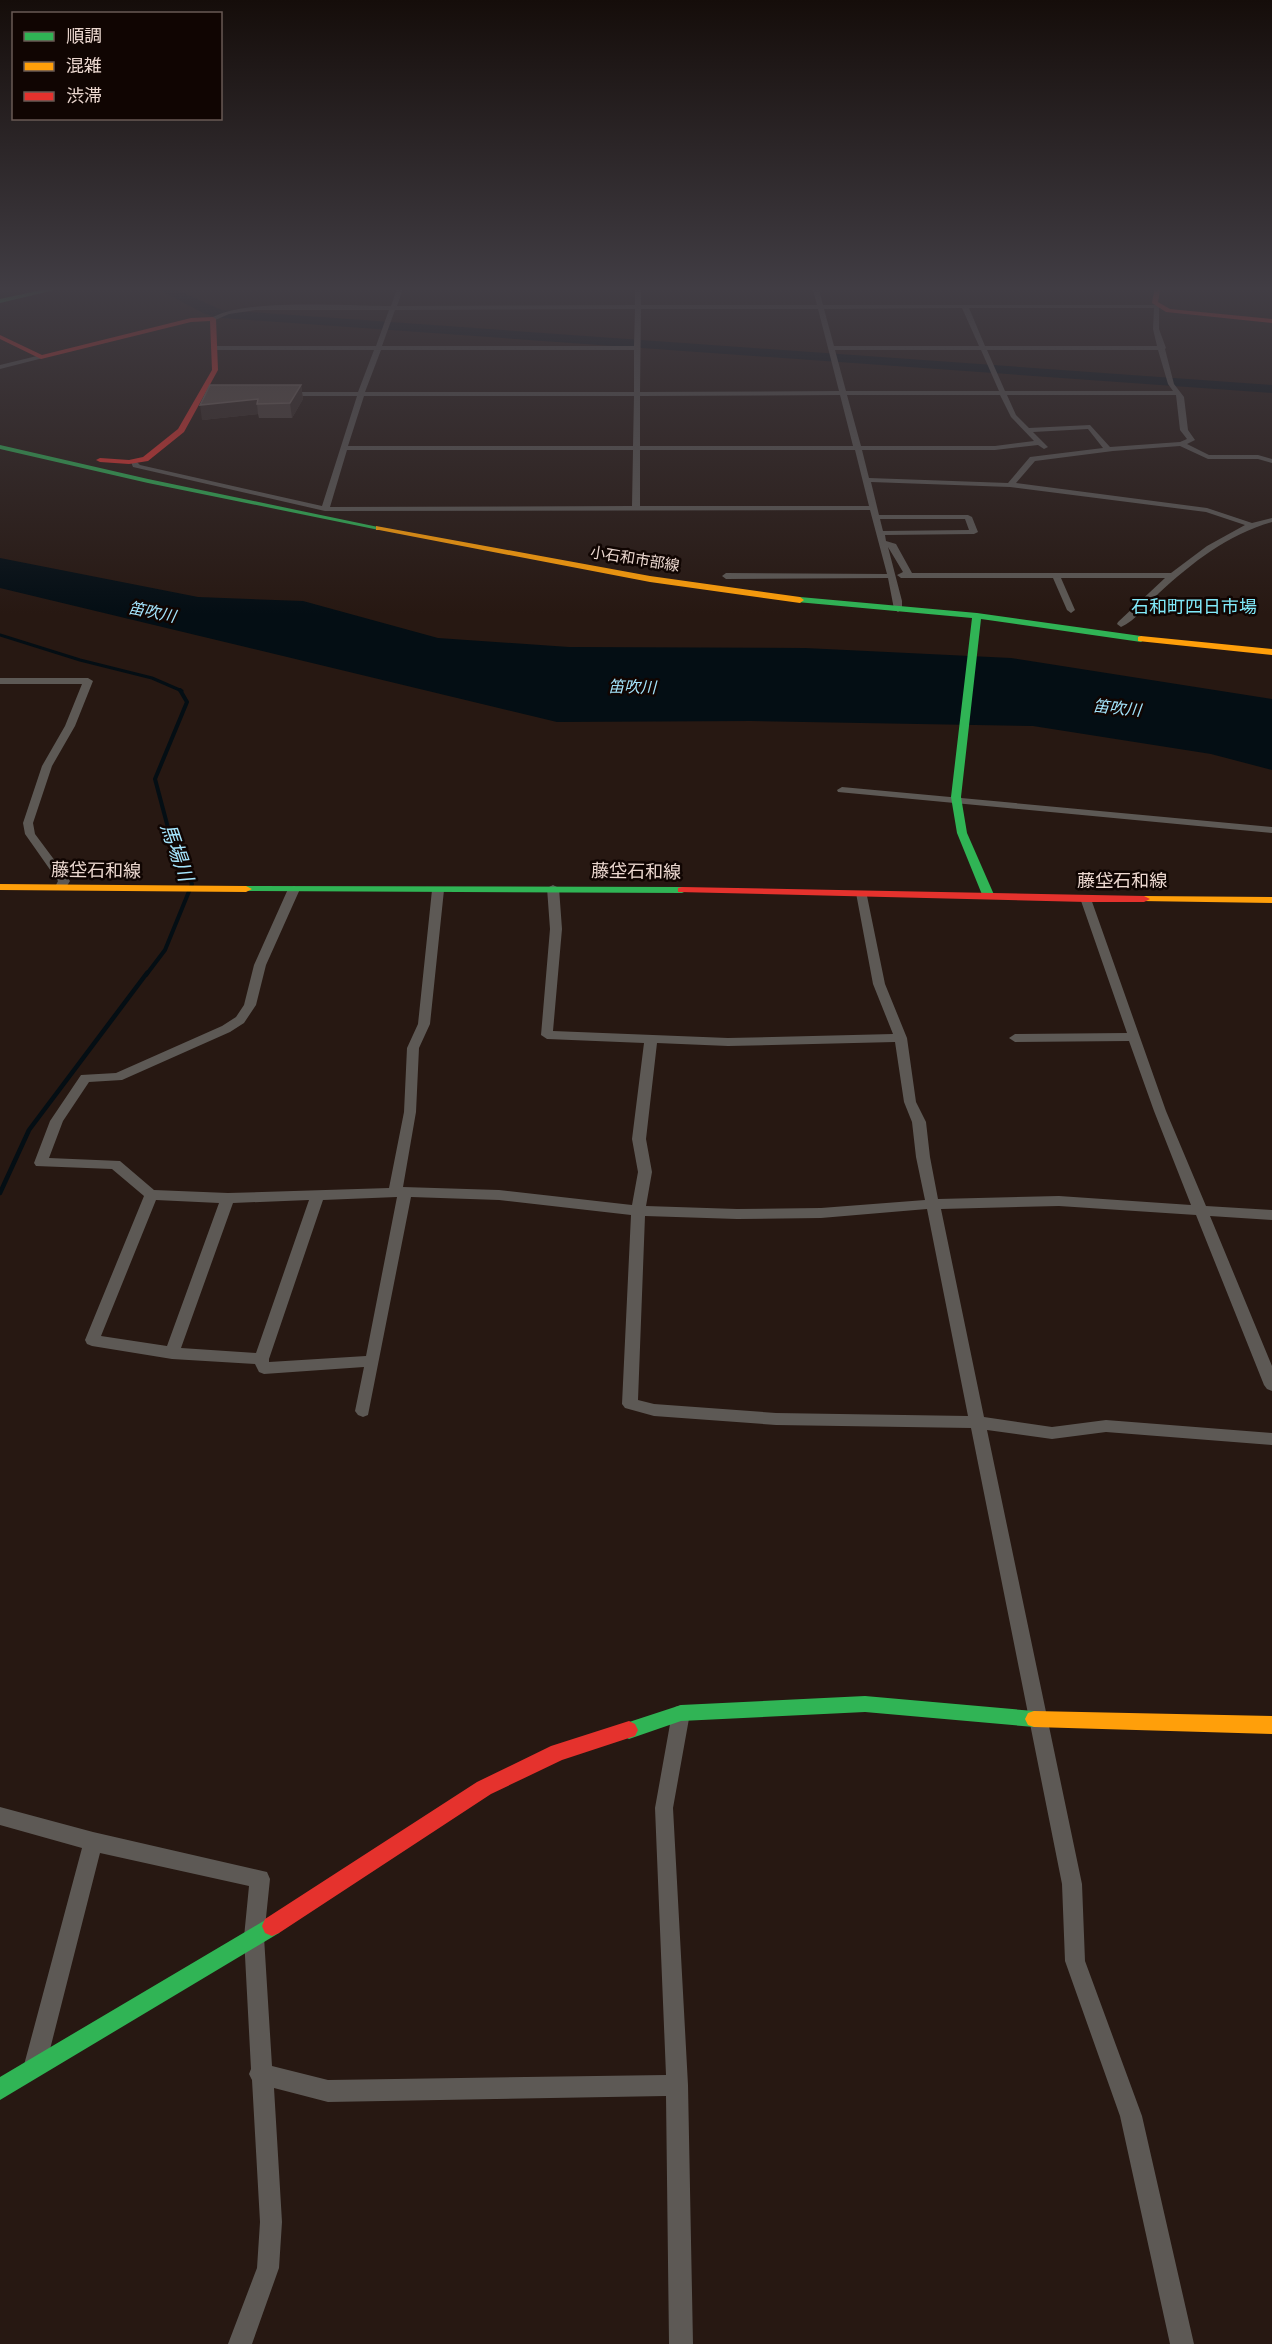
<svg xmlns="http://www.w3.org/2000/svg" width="1272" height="2344" font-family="Raleway,'Noto Sans JP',sans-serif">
	<rect width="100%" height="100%" fill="#271812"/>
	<path fill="#040e14" d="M0 558 198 597 303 601 438 638 569 647 805 648 1011 658 1272 699V770L1211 754 1033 726 751 721 557 722 0 588Z"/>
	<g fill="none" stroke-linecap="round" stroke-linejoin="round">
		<path stroke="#040e14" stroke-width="3" d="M0 635 80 660 152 678 182 691"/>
		<path stroke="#040e14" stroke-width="4" d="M146 975 165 950 192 884 171 839 155 779 187 702 180 690"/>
		<path stroke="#040e14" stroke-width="4.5" d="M0 1193 29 1130 147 973"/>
		<path fill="#040e14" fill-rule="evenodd" d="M152 286H168L222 310 1272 385V393L222 318 205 314Z"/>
		<path fill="#5d5955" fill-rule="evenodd" d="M398 286H404L397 306 635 305V286H641V305H817L812 286H818L823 305H1159V329L1166 348 1165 349 1174 384 1184 397 1188 430 1195 440 1187 444 1209 455H1258L1272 459V463L1258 459H1208L1180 446 1113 451 1035 461 1016 483 1207 508 1252 523 1272 518V522C1227 535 1193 562 1159 593 1148 604 1135 621 1121 627L1117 624 1118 622 1165 578H1061L1075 610 1071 613 1067 610 1053 578H901L897 575 903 572 888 547 902 601V609L898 612 894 609 888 578 726 579 722 576 726 573 887 574 870 510 325 511 133 467 131 462 135 460 140 465 322 506 357 396H284L281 394 284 392H358L374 350H214L211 348 214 346H376L389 310H256L229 314 213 321 210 319C239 298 350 306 391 306ZM962 308 979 346H834L824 309ZM969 308H1154L1153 329 1157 346H985ZM635 309 634 346H382L395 310ZM641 309H818L839 391 640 392ZM381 350H634V392H365ZM835 350H981L999 391H846ZM987 350H1158L1168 384 1173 391H1005ZM840 395 853 446H640V396ZM847 395H1000L1011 417 1034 441 995 446H861ZM1007 395H1176L1180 430 1187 439 1180 442 1110 447 1090 425 1029 428 1016 415ZM364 396H634L633 446H348ZM1088 429 1103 448 1030 457 1008 483 869 478 862 450H995L1038 445 1044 449 1048 447 1033 432ZM347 450H633L632 506 330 507ZM640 450H855L869 506H640ZM871 482 1010 487 1206 512 1245 525 1207 546 1171 573H912L896 544 886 541 885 535 974 534 978 532 972 517 968 515H879ZM880 519H965L969 530 883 531Z
			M879 286H1160L1161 287 1158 289 882 288Z
			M41 355 43 358 0 369V365Z
			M0 678H88L93 681 75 726 52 766 33 823 35 834 70 881 65 889H57L55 887 58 881 25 834 23 823 42 766 65 726 82 684H0Z
			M842 787 1272 827V833L838 792 837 790Z
			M553 885 559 888 562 929 553 1031 728 1038 893 1034 873 984 856 893 858 891H866L885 984 907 1038 916 1102 926 1122 930 1157 938 1199 1059 1196 1191 1205 1154 1111 1129 1041 1015 1042 1009 1038 1015 1034 1127 1033 1080 898 1082 896H1090L1166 1111 1206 1206 1272 1210V1220L1210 1216 1272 1366V1391L1267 1389 1264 1385 1196 1215 1059 1206 941 1209 984 1417 1052 1427 1106 1420 1272 1433V1445L1106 1432 1052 1439 987 1430 1082 1884 1085 1961 1142 2116 1194 2344H1170L1120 2116 1065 1961 1062 1884 971 1428 776 1425 654 1416 625 1408 622 1404 631 1215 499 1200 411 1197 368 1415 363 1417 358 1415 355 1411 364 1367 264 1374 259 1372 255 1364 172 1359 92 1346 87 1344 85 1340 144 1196 112 1169 36 1166 34 1163 50 1121 81 1075 116 1073 222 1026 236 1017 244 1005 254 965 288 889 294 886 300 889 266 965 256 1005 244 1023 230 1032 122 1080 89 1082 63 1121 49 1158 120 1161 154 1190 228 1193 389 1188 404 1112 407 1048 418 1024 432 890 438 887 444 890 430 1024 419 1048 416 1112 403 1187 499 1190 632 1205 638 1172 632 1139 644 1043 547 1039 541 1035 550 929 547 888ZM895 1042 904 1102 912 1122 916 1157 925 1200 821 1208 737 1209 646 1206 652 1172 646 1139 657 1043 728 1046ZM397 1197 366 1356 269 1362V1359L323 1200ZM156 1200 219 1203 167 1346 101 1336ZM309 1200 256 1353 181 1348 233 1203ZM927 1209 968 1416 776 1413 654 1404 638 1400 645 1216 737 1219 821 1218Z
			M681 1705 687 1707 690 1713 673 1808 688 2085 693 2344H669L666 2096 328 2102 274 2088 282 2222 279 2268 252 2344H228L257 2268 260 2222 252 2080 249 2074 251 2069 244 1937 249 1886 100 1853 46 2065 42 2072 35 2076 28 2072 24 2065 82 1848 0 1825V1807L93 1832 267 1872 270 1879 264 1937 272 2066 328 2080 666 2075 655 1808 672 1713 675 1707Z"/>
		<path fill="#30b455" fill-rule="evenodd" d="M60 286H71L0 303V299Z
			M0 445 148 479 383 528 379 530 148 483 0 449Z
			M800 597 977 613 1141 636 1145 639 1141 642 981 619 961 797 967 833 995 897 993 899H985L983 897 957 833 951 797 972 618 797 602V598Z
			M246 886 682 887 688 890 682 893 242 891 240 889Z
			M865 1696 1034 1711 1040 1713 1043 1719 1040 1725 1034 1727 865 1712 681 1721 629 1739 623 1736 620 1730 623 1724 681 1705Z
			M272 1916 279 1919 282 1926 279 1933 0 2100V2077Z"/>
		<path fill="#ff9f0a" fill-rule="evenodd" d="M376 526 650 576 800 597 804 600 800 603 650 582 379 530H376Z
			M1141 636 1272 649V655L1138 641V637Z
			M0 884 246 886 252 889 246 892 0 890Z
			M1144 896 1272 897V903L1140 901 1138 899Z
			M1034 1711 1272 1716V1734L1034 1727 1028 1725 1025 1719 1028 1713Z"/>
		<path fill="#e5322d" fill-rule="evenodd" d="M1155 286H1161L1158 302 1170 309 1272 319V323L1166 312 1152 303Z
			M213 317 216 319 218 370 184 432 148 461 129 464 100 462 96 460 100 458 129 460 143 457 178 429 212 370 210 321 191 322 41 359 0 339V335L42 355 191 318Z
			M682 887 1144 896 1150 899 1144 902H1086L678 892V888Z
			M629 1721 635 1724 638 1730 635 1736 562 1760 491 1794 279 1933 272 1936 265 1933 262 1926 265 1919 477 1782 551 1746Z"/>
	</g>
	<path fill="#4f413c" d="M301 385 303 399 292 418H259L258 414 202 420Z"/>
	<path fill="#382a25" d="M301 385 303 399 292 418 290 403Z
		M258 399 257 404 258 414 202 420 200 405Z"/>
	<path fill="#60524c" stroke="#766761" stroke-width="1.5" d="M210 385H301L290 403 257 404 258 399 200 405Z"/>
	<linearGradient id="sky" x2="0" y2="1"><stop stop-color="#150d0a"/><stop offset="0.47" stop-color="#413d44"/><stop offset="1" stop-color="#413d44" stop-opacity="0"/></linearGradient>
	<rect width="1272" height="614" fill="url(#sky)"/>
	<g text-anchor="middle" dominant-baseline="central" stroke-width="5" stroke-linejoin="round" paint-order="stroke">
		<g font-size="15" fill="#ecd8d0" stroke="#100502">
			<text transform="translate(635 559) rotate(9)">小石和市部線</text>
		</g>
		<g font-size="16" font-style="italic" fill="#a4e4fc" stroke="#100502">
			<text transform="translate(152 612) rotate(11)">笛吹川</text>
			<text transform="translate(632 687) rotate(1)">笛吹川</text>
			<text transform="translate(1117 708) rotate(6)">笛吹川</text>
		</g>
		<g font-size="18" fill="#81eafa" stroke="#100502">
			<text x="1194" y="606">石和町四日市場</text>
		</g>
		<g font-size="18" fill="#ecd8d0" stroke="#100502">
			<text transform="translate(96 870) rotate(1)">藤垈石和線</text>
			<text transform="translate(636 871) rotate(1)">藤垈石和線</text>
			<text x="1122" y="880">藤垈石和線</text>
		</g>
		<g font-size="20" font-style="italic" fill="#a4e4fc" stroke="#100502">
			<text transform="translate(177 852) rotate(71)">馬場川</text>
		</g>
	</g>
	<rect x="12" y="12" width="210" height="108" fill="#100502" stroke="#685954" stroke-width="1.5"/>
	<rect x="24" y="32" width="30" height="9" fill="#30b455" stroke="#685954" stroke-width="1.5"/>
	<text x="66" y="42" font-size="18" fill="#ecd8d0">順調</text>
	<rect x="24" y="62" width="30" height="9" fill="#ff9f0a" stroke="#685954" stroke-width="1.5"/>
	<text x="66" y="72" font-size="18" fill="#ecd8d0">混雑</text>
	<rect x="24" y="92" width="30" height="9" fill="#e5322d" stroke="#685954" stroke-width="1.5"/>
	<text x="66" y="102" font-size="18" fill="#ecd8d0">渋滞</text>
</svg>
